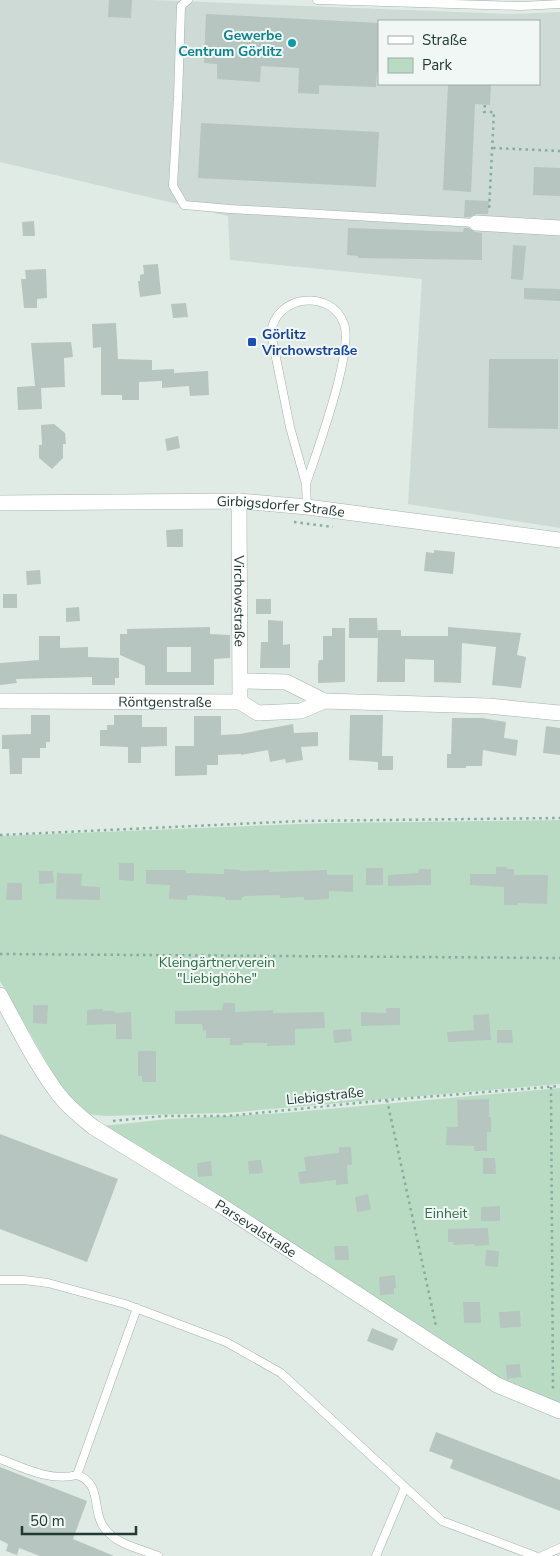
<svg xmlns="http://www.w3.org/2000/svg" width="560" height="1556" font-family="'Nunito Sans',sans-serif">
	<rect width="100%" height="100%" fill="#e0ebe6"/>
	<path fill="#cedad5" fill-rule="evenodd" d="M0 0H151L512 14 560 12V528L408 504 422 279 230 260 228 216 0 162ZM379 21H539V84H379Z"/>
	<path fill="#badbc3" d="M560 820V1084L226 1113 105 1116 87 1114 61 1087 0 981V836L326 823Z
		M560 1088V1402L517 1390 102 1126 168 1119 284 1113Z"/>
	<path fill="#b6c5bf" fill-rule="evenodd" d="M109 0H132L131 18 108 17Z
		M206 14 379 23V72H377L376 87 319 85V94L298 93 299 68 261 66 260 82 217 79V64L204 63Z
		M448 84H491L490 105 475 104 471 192 443 190Z
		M201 123 379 132 376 187 198 178Z
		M534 167 560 168V196L533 195Z
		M465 200 489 201 488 214H476L469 217H464Z
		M34 221 35 236H23L22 222Z
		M348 228 463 232 464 228H468L475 232 482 233V260L358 258V256L347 255Z
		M513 245 526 246 523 280 511 279Z
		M158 264 161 294 140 297 138 281H140V275L144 274 143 265Z
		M46 269 47 298 37 299V308H24L21 279H26L25 270Z
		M524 288 560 289V301L524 299Z
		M186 303 188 317 173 318 171 304Z
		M116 323 118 359 152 360V370L174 369V373L208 371 209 395 190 396 189 386 162 388V381L139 382V400H122V395H101V347L93 348 92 324Z
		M71 342 73 357 64 358 65 387 41 388 42 409 18 410 17 387 35 386 31 343Z
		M489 359H558V429L488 428Z
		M54 424 65 433 66 444H63V458L52 469 39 458V445H42L41 425Z
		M178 436 180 448 167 451 165 439Z
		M183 529V547H167L166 530Z
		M434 550 455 552 453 574 424 571 426 552 434 553Z
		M40 570 41 584 27 585 26 571Z
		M3 594H17V608H3Z
		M256 599H271V614H256Z
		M79 607 80 621 66 622V608Z
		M349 618H377L378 638H349Z
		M268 620 283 621V645L290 644V668H260L261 642H268Z
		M210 627V634L230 635V658L214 659V685H145V666L120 655V634H127V629ZM167 647H191V672H167Z
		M448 627 521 633 517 655 526 657 521 688 492 685 496 647 462 643 461 683 434 682V660L405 659V682H377L378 630H401V636H448Z
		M332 628H345V682L318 683V665L319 660H323V636H332Z
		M39 636H60V648L88 647V657L119 658V678H115V685H92V677L16 679 17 683 0 685V663L39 660Z
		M31 715H50V742H46V748H40V758H22V774H10L9 749H2V735L31 734Z
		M114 715H142V727H167V746L141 747V763H128V747L100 746V730H107V725H114Z
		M350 715H383L382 756H393V770H378V762L349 760Z
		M194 716H221V735L240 734 293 724 294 733 318 732V746L301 747 303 760 286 763 285 759 270 762 268 750 241 755V754L218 755V765H207V775L175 776V746H194Z
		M452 718H482L506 722 504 738 518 740 516 756 483 750 482 766H466V768H447V754H451Z
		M546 726 560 728V755L543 753Z
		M119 863H134V881L119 880Z
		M496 867H507V869H514V875H548L547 904 518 903V905H504V887L470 885V874H496Z
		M366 868H383V885H366Z
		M224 869 240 870V871L269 870V872L327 870V875H353V892L329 891V899L311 900H304V897L280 898V895L245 896 241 898 242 900H225V897L189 895 187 896V900L169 899 170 885 146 884V870H186V873L224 874Z
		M419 869H431V885L388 886V875L418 873Z
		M39 871H53L54 883 39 884Z
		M57 873 82 874 81 886 100 887V900L56 899Z
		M7 883H22V900H6Z
		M223 1003H235V1012L273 1010V1013L324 1012 325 1028 295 1029V1045L267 1046V1043H243V1045H230V1038H206V1030L203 1031 202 1024H175V1011L222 1010Z
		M33 1005H48L47 1024 33 1023Z
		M386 1008H400V1025L361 1026V1012L386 1013Z
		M103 1009V1011H115V1013L131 1012 132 1039H116V1024L87 1025V1010Z
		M489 1014 491 1040 448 1042 447 1032 474 1030 473 1015Z
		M351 1029 352 1041 334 1043 333 1030Z
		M497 1030H512L513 1043H497Z
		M138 1051H156V1082H142V1076H138Z
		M489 1099V1117H491V1132H487V1151H474V1146L446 1145 447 1127H458L457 1100Z
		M0 1134 118 1179 87 1262 0 1229Z
		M339 1147H351L352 1165H347L348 1184 336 1185V1180L300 1184 298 1172 306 1171 304 1157 339 1153Z
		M483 1158H495L496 1174H483Z
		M261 1160 263 1173 249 1174 248 1161Z
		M211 1161 212 1176 198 1177 197 1163Z
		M368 1194 371 1210 357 1212 355 1197Z
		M500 1206V1221H481V1207Z
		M488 1228 489 1245 475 1246V1244L454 1245 453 1242H448V1229Z
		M334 1246H348L349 1260H335Z
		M486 1250 499 1251 498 1267 485 1266Z
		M395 1275 396 1288H394V1294L380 1295 379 1277Z
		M463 1302H480L481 1323H464Z
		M520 1311 521 1327 500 1328 499 1312Z
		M372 1328 398 1339 393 1351 367 1341Z
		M520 1364 521 1377 507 1379 506 1365Z
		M436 1432 560 1480V1511L450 1468 453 1460 429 1451Z
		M0 1467 87 1501 73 1539 114 1556H40L19 1548 17 1555 6 1551 8 1544 0 1540Z"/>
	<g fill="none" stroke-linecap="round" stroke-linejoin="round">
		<defs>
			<path id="service" d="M188 0 181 6 178 97 173 186 184 205 230 209 476 223
				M317 0 522 6 560 4
				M306 484C316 454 354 351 344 324 331 288 275 295 271 333L290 427 306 484 307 507
				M0 1280H24L48 1283 125 1304 226 1342 281 1373 442 1521 535 1556
				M0 1459C24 1468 51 1482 77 1475L137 1308
				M77 1475C104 1484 90 1512 106 1530 118 1545 141 1549 158 1556
				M376 1556 405 1487
				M542 1556 560 1548"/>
			<g id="minor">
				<path d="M476 223 560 228"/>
				<path id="s1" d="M239 501 240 702"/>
				<path d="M241 681 286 682 324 701"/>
				<path id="s2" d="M0 701 240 702 258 713 301 711 324 701 488 706 560 713"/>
				<path id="s3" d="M0 995C18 1028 36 1065 59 1095 69 1108 81 1117 93 1127L225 1208 497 1385 560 1411"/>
			</g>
			<g id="tertiary">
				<path id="s4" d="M0 503 239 501 307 507 560 540"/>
			</g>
		</defs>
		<use href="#service" stroke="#a3b2ad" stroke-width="9"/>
		<use href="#minor" stroke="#a3b2ad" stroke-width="16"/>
		<use href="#tertiary" stroke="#a3b2ad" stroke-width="16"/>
		<path stroke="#82ada0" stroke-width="2.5" stroke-dasharray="2.5 4" stroke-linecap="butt" d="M485 105 484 112H494L489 210
			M493 148 560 151
			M294 522 333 527
			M0 835 301 821 560 818
			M0 954 560 958
			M551 1087 553 1392
			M387 1100 436 1326
			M113 1121 163 1116H228L387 1100 560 1086"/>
		<use href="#service" stroke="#fff" stroke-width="8"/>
		<use href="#minor" stroke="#fff" stroke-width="15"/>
		<use href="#tertiary" stroke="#fff" stroke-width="15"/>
	</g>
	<circle fill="#0f9aa8" stroke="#f0f7f4" stroke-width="2" cx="292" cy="43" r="5"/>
	<rect fill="#1a4fb4" stroke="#f0f7f4" stroke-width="2" x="247" y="337" width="10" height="10" rx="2.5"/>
	<g text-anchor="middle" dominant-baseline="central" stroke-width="4" stroke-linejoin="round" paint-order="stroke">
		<g font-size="14" font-weight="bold" fill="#0d838f" stroke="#f0f7f4" text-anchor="end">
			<text x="282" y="35">Gewerbe<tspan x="282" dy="16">Centrum Görlitz</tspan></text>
		</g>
		<g font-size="14" font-weight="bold" fill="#164399" stroke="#f0f7f4" text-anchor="start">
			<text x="262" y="334">Görlitz<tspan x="262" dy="16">Virchowstraße</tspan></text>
		</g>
		<g font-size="14" fill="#223a34" stroke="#f0f7f4">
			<text stroke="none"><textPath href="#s4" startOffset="281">Girbigsdorfer Straße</textPath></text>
			<text stroke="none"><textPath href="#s1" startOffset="100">Virchowstraße</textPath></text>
			<text stroke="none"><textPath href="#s2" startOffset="165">Röntgenstraße</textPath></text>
			<text transform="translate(325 1096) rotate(-6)">Liebigstraße</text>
			<text stroke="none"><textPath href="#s3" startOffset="355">Parsevalstraße</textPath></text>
		</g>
		<g font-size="14" fill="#2d6f47" stroke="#f0f7f4">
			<text x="217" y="962">Kleingärtnerverein<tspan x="217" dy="16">"Liebighöhe"</tspan></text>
			<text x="446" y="1213">Einheit</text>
		</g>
	</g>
	<rect x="378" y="20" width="162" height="65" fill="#f0f7f4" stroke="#9eaba7"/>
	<rect x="388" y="36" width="25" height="8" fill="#ffffff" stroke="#9eaba7"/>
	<text x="422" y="45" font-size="15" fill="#223a34">Straße</text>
	<rect x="388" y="58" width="25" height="15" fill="#badbc3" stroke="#9eaba7"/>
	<text x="422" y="70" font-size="15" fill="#223a34">Park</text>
	<path d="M22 1526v8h114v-8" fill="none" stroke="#223a34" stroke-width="2.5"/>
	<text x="30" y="1526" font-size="15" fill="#223a34" stroke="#f0f7f4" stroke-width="4" paint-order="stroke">50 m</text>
</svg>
